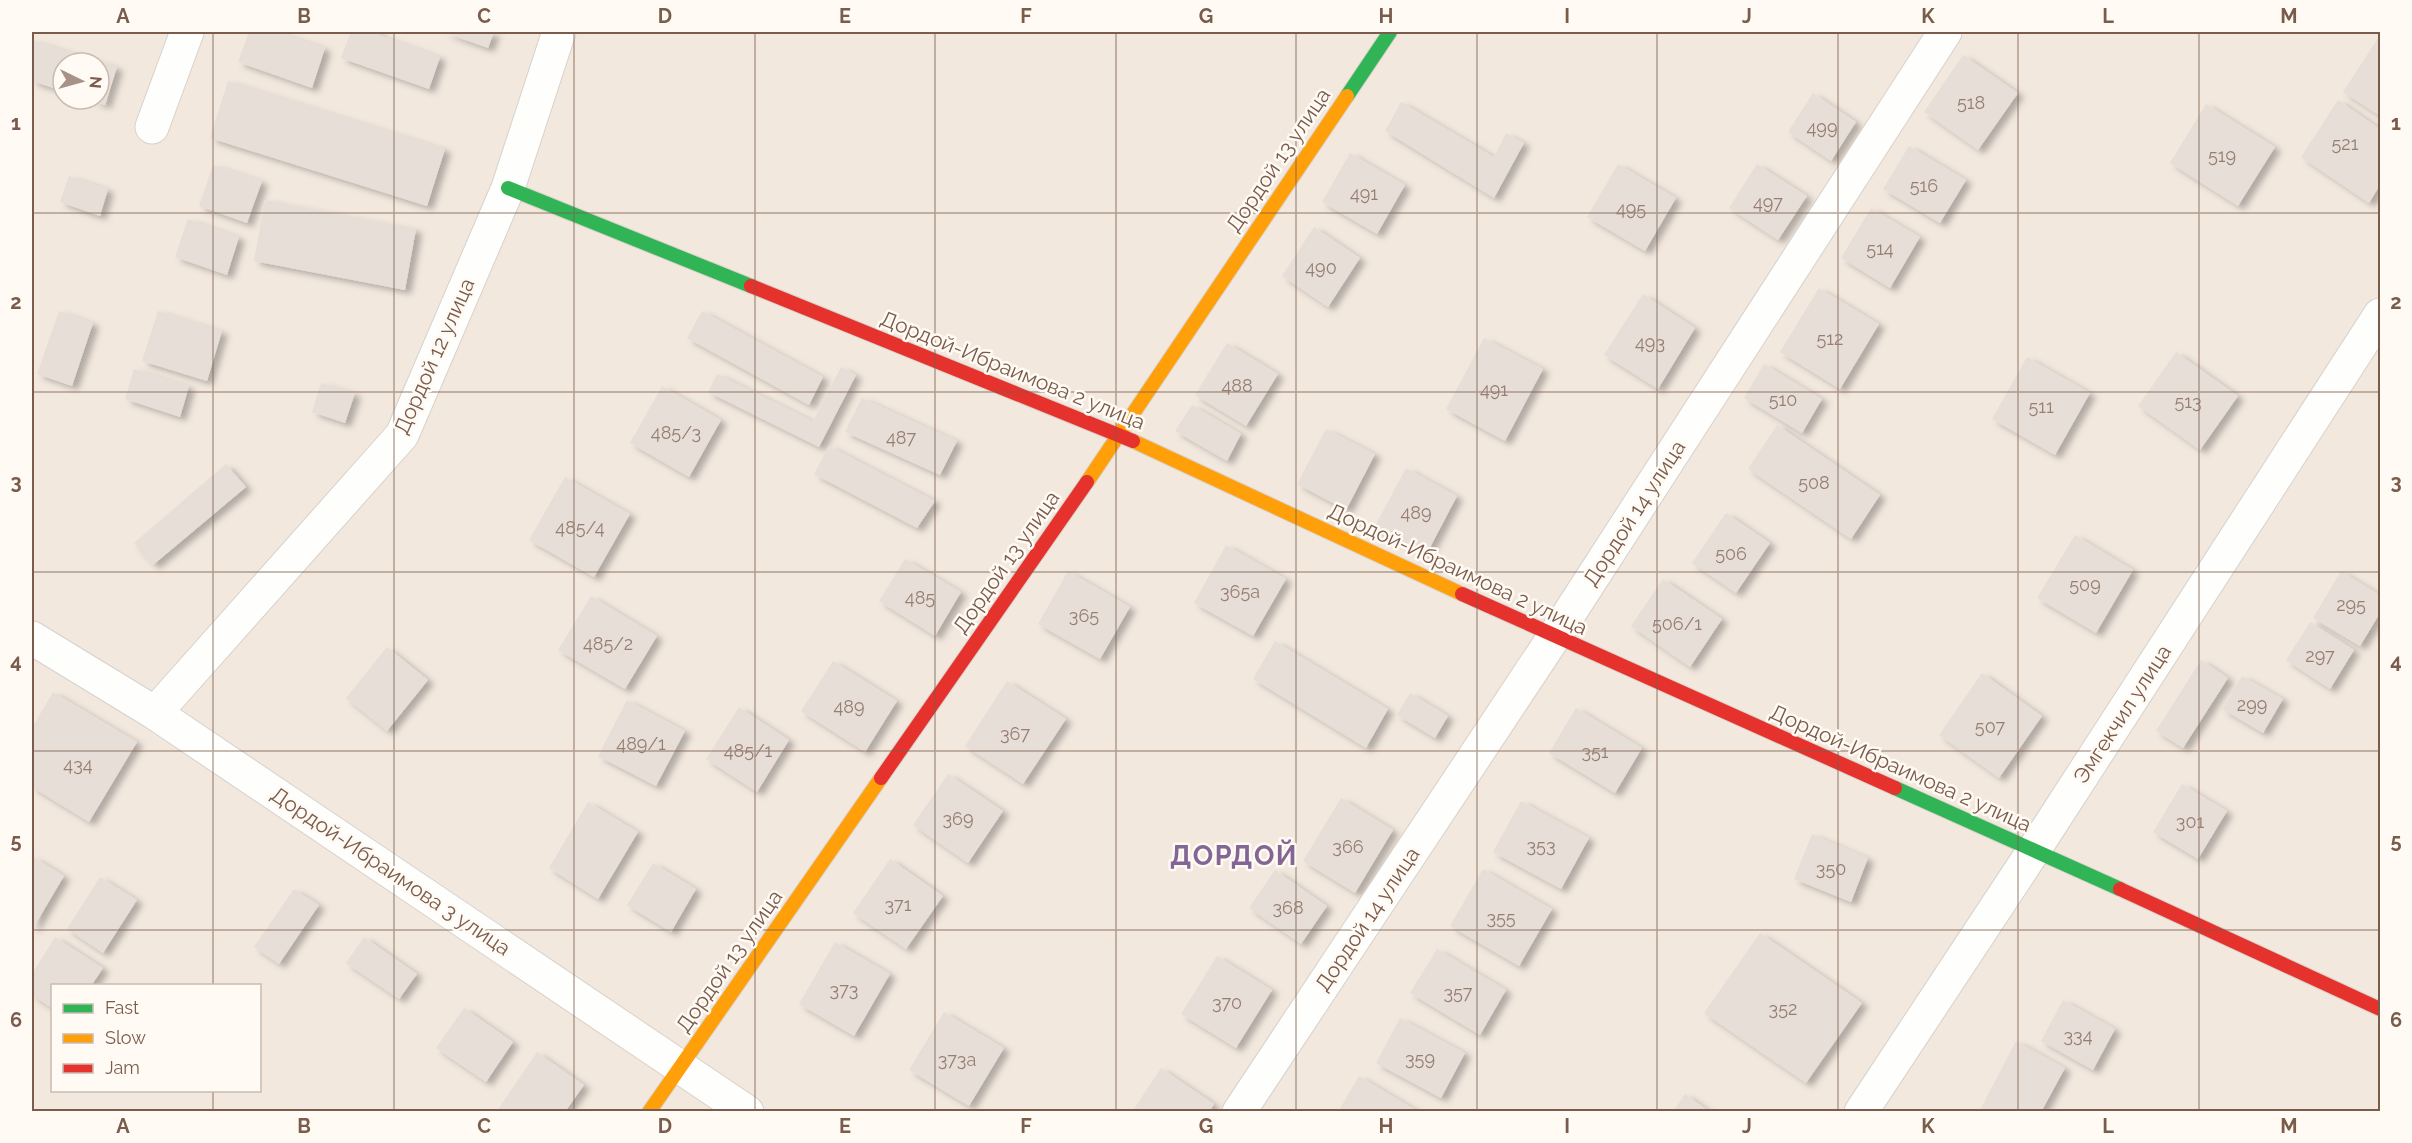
<svg xmlns="http://www.w3.org/2000/svg" width="2412" height="1143" font-family="Raleway,sans-serif">
	<defs>
		<filter id="shadow"><feDropShadow dx="6" dy="4" stdDeviation="3" flood-color="#0004"/></filter>
	</defs>
	<rect width="100%" height="100%" fill="#f9f5f0"/>
	<path fill="#f2e8de" fill-rule="evenodd" d="M32 32H2380V1111H32ZM63 63H99V99H63ZM52 986H260V1090H52Z"/>
	<path fill="#e6ded7" filter="url(#shadow)" d="M249 32H278L325 48 312 88 238 62Z
		M351 32H380L379 35 440 57 429 89 341 58Z
		M443 32H494L488 48Z
		M2380 35V116L2343 92Z
		M32 40 117 67 105 105 89 99H99V63H63V91L32 81Z
		M1963 55 2018 93 1978 150 1924 112Z
		M228 81 445 149 427 206 210 138Z
		M1813 93 1856 122 1831 161 1788 132Z
		M2338 100 2380 129V185L2369 203 2301 157Z
		M1401 102 1494 157 1506 133 1524 143 1494 198 1385 131Z
		M2206 104 2275 147 2238 206 2170 163Z
		M1909 146 1966 180 1940 223 1883 189Z
		M1350 153 1405 185 1377 234 1322 202Z
		M1618 164 1676 198 1645 251 1587 217Z
		M1757 164 1807 196 1778 240 1729 208Z
		M213 165 262 181 247 223 199 206Z
		M69 176 108 189 100 216 60 202Z
		M265 200 416 229 405 290 254 261Z
		M1871 208 1920 237 1890 288 1841 258Z
		M188 219 239 237 227 275 175 257Z
		M1314 227 1360 258 1328 307 1282 276Z
		M1819 288 1879 324 1840 389 1780 352Z
		M1643 294 1695 328 1658 389 1604 355Z
		M59 311 93 323 72 386 37 374Z
		M158 311 222 331 207 381 142 361Z
		M702 311 823 377 809 405 687 338Z
		M1484 338 1543 369 1505 441 1446 409Z
		M1227 343 1278 374 1246 426 1195 395Z
		M2176 352 2238 396 2200 450 2138 406Z
		M2027 357 2090 393 2055 455 1992 419Z
		M1764 364 1822 399 1802 433 1744 398Z
		M841 367 856 375 819 447 708 392 717 374 813 421Z
		M134 369 189 386 180 417 125 399Z
		M321 383 355 393 345 423 312 412Z
		M662 386 721 420 689 477 630 443Z
		M862 398 957 441 940 475 845 432Z
		M1192 405 1241 434 1227 461 1175 431Z
		M1777 425 1880 495 1851 539 1748 469Z
		M1326 429 1375 454 1346 510 1297 484Z
		M829 446 935 501 917 528 814 474Z
		M226 464 246 487 153 565 134 543Z
		M1406 468 1457 496 1426 555 1374 528Z
		M565 477 630 514 594 577 529 540Z
		M1726 513 1770 543 1736 593 1692 563Z
		M2075 535 2133 570 2096 633 2037 598Z
		M1226 545 1286 579 1253 636 1194 603Z
		M905 559 961 592 935 636 879 601Z
		M1068 571 1130 607 1100 659 1038 624Z
		M2341 571 2380 595V613L2360 646 2313 618Z
		M1663 579 1722 619 1690 667 1631 626Z
		M591 596 657 636 625 689 558 650Z
		M2310 622 2354 650 2330 689 2286 660Z
		M1275 641 1388 709 1366 748 1253 679Z
		M387 647 428 680 387 731 346 698Z
		M2201 660 2228 678 2183 748 2156 731Z
		M833 661 897 701 865 752 801 711Z
		M1982 673 2042 716 1999 778 1939 735Z
		M2242 676 2283 699 2263 733 2222 709Z
		M1007 681 1066 719 1023 784 965 746Z
		M53 692 137 742 89 822 32 787V728Z
		M1410 693 1448 716 1435 738 1397 715Z
		M627 700 685 731 656 786 598 756Z
		M739 707 789 740 757 792 706 759Z
		M1576 708 1642 748 1615 793 1549 753Z
		M948 774 1003 811 968 863 913 825Z
		M2182 784 2227 811 2198 859 2153 832Z
		M1341 798 1393 830 1355 893 1303 861Z
		M1521 801 1589 838 1561 889 1493 852Z
		M588 802 638 832 598 899 549 868Z
		M1812 834 1868 858 1851 902 1794 879Z
		M32 856 64 876 32 930Z
		M890 859 943 896 906 949 853 913Z
		M653 863 696 889 671 932 627 905Z
		M1483 869 1552 909 1519 966 1450 926Z
		M1275 870 1327 906 1301 944 1249 908Z
		M100 877 137 900 103 953 67 929Z
		M294 889 319 905 279 964 254 947Z
		M1760 933 1862 1003 1806 1083 1704 1013Z
		M55 937 103 968 91 986H52V1008L32 995V974Z
		M364 937 417 974 399 999 346 963Z
		M835 942 890 974 854 1036 799 1004Z
		M1437 949 1506 990 1480 1035 1410 993Z
		M1217 956 1272 990 1236 1048 1181 1014Z
		M2063 1000 2115 1029 2093 1070 2041 1041Z
		M464 1008 513 1042 486 1082 436 1048Z
		M944 1012 1004 1048 969 1106 909 1070Z
		M1400 1018 1465 1053 1441 1098 1376 1063Z
		M2016 1041 2065 1068 2041 1112H1979Z
		M537 1052 584 1085 565 1112H505L499 1108Z
		M1161 1068 1214 1104 1209 1112H1132Z
		M1359 1076 1419 1112H1338Z
		M1685 1094 1710 1112H1673Z"/>
	<g fill="none" stroke-linecap="round" stroke-linejoin="round">
		<defs>
			<path id="street" d="M152 127 187 32
				M32 638 155 713 747 1112
				M155 713 402 435 508 188 559 32
				M1239 1112 1554 637 1945 32
				M1861 1112 2034 850 2380 315"/>
			<path id="fast" d="M1347 96 1390 32
				M508 188 751 286
				M1895 788 2120 889"/>
			<path id="slow" d="M1133 441 1462 594
				M1087 482 1347 96
				M649 1112 881 778"/>
			<path id="jam" d="M751 286 1133 441
				M1462 594 1895 788
				M881 778 1087 482
				M2120 889 2380 1009"/>
		</defs>
		<use href="#street" stroke="#d7d1cb" stroke-width="35"/>
		<use href="#fast" stroke="#d9d2cb" stroke-width="16"/>
		<use href="#slow" stroke="#d9d2cb" stroke-width="16"/>
		<use href="#jam" stroke="#d9d2cb" stroke-width="16"/>
		<use href="#street" stroke="#fefefd" stroke-width="33"/>
		<use href="#fast" stroke="#30b455" stroke-width="14"/>
		<use href="#slow" stroke="#ff9f0a" stroke-width="14"/>
		<use href="#jam" stroke="#e5322d" stroke-width="14"/>
	</g>
	<path fill="none" stroke="#7a5c4d" stroke-width="1.5" stroke-opacity="0.55" d="M213 32V986M394 32V1112M574 32V1112M755 32V1112M935 32V1112M1116 32V1112M1296 32V1112M1477 32V1112M1657 32V1112M1838 32V1112M2018 32V1112M2199 32V1112M32 213H2380M32 392H2380M32 572H2380M32 751H2380M32 930H2380M213 1090V1112"/>
	<g text-anchor="middle" dominant-baseline="central" stroke-width="5" stroke-linejoin="round" paint-order="stroke">
		<g font-size="18" fill="#977e72">
			<text x="1971" y="102">518</text>
			<text x="1822" y="127">499</text>
			<text x="2345" y="143">521</text>
			<text x="2222" y="155">519</text>
			<text x="1924" y="185">516</text>
			<text x="1364" y="193">491</text>
			<text x="1768" y="202">497</text>
			<text x="1631" y="208">495</text>
			<text x="1880" y="248">514</text>
			<text x="1321" y="267">490</text>
			<text x="1830" y="338">512</text>
			<text x="1650" y="342">493</text>
			<text x="1237" y="385">488</text>
			<text x="1494" y="389">491</text>
			<text x="1783" y="399">510</text>
			<text x="2188" y="401">513</text>
			<text x="2041" y="406">511</text>
			<text x="676" y="432">485/3</text>
			<text x="901" y="437">487</text>
			<text x="1814" y="482">508</text>
			<text x="1416" y="512">489</text>
			<text x="580" y="527">485/4</text>
			<text x="1731" y="553">506</text>
			<text x="2085" y="584">509</text>
			<text x="1240" y="591">365а</text>
			<text x="920" y="597">485</text>
			<text x="2351" y="604">295</text>
			<text x="1084" y="615">365</text>
			<text x="1677" y="623">506/1</text>
			<text x="608" y="643">485/2</text>
			<text x="2320" y="655">297</text>
			<text x="2252" y="704">299</text>
			<text x="849" y="706">489</text>
			<text x="1990" y="726">507</text>
			<text x="1015" y="733">367</text>
			<text x="641" y="743">489/1</text>
			<text x="748" y="750">485/1</text>
			<text x="1595" y="751">351</text>
			<text x="78" y="764">434</text>
			<text x="958" y="818">369</text>
			<text x="2190" y="821">301</text>
			<text x="1541" y="845">353</text>
			<text x="1348" y="846">366</text>
			<text x="1831" y="868">350</text>
			<text x="898" y="904">371</text>
			<text x="1288" y="907">368</text>
			<text x="1501" y="917">355</text>
			<text x="844" y="989">373</text>
			<text x="1458" y="992">357</text>
			<text x="1227" y="1002">370</text>
			<text x="1783" y="1008">352</text>
			<text x="2078" y="1035">334</text>
			<text x="1420" y="1058">359</text>
			<text x="957" y="1059">373а</text>
		</g>
		<g font-size="21" fill="#7a5c4d" stroke="#fffaf3">
			<text transform="translate(1278 160) rotate(-56)">Дордой 13 улица</text>
			<text transform="translate(434 356) rotate(-66)">Дордой 12 улица</text>
			<text transform="translate(1013 370) rotate(22)">Дордой-Ибраимова 2 улица</text>
			<text transform="translate(1634 513) rotate(-57)">Дордой 14 улица</text>
			<text transform="translate(1006 562) rotate(-55)">Дордой 13 улица</text>
			<text transform="translate(1458 569) rotate(25)">Дордой-Ибраимова 2 улица</text>
			<text transform="translate(2122 714) rotate(-57)">Эмгекчил улица</text>
			<text transform="translate(1901 768) rotate(24)">Дордой-Ибраимова 2 улица</text>
			<text transform="translate(391 871) rotate(34)">Дордой-Ибраимова 3 улица</text>
			<text transform="translate(1367 919) rotate(-56)">Дордой 14 улица</text>
			<text transform="translate(729 961) rotate(-55)">Дордой 13 улица</text>
		</g>
		<g font-size="27" font-weight="bold" letter-spacing="1.5" fill="#846695" stroke="#fffaf3">
			<text x="1234" y="855">ДОРДОЙ</text>
		</g>
	</g>
	<rect width="2412" height="1143" fill="none" stroke="#fffaf3" stroke-width="66"/>
	<rect x="51" y="984" width="210" height="108" fill="#fffaf3" stroke="#cabbb1" stroke-width="1.5"/>
	<rect x="63" y="1004" width="30" height="9" fill="#30b455" stroke="#cabbb1" stroke-width="1.5"/>
	<text x="105" y="1014" font-size="18" fill="#7a5c4d">Fast</text>
	<rect x="63" y="1034" width="30" height="9" fill="#ff9f0a" stroke="#cabbb1" stroke-width="1.5"/>
	<text x="105" y="1044" font-size="18" fill="#7a5c4d">Slow</text>
	<rect x="63" y="1064" width="30" height="9" fill="#e5322d" stroke="#cabbb1" stroke-width="1.5"/>
	<text x="105" y="1074" font-size="18" fill="#7a5c4d">Jam</text>
	<g transform="translate(81 81) rotate(95)"><circle r="28" fill="#fffaf3" stroke="#cabbb1" stroke-width="1.5"/>
	<path d="M0-4.5L10 22L0 15L-10 22Z" fill="#a69286"/>
	<text y="-9" font-size="16" font-weight="bold" text-anchor="middle" fill="#7a5c4d">N</text>
	</g>
	<rect x="33" y="33" width="2346" height="1077" fill="none" stroke="#7a5c4d" stroke-width="2"/>
	<g font-size="20" text-anchor="middle" font-weight="bold" fill="#7a5c4d">
		<text x="123" y="23">A</text>
		<text x="304" y="23">B</text>
		<text x="484" y="23">C</text>
		<text x="665" y="23">D</text>
		<text x="845" y="23">E</text>
		<text x="1026" y="23">F</text>
		<text x="1206" y="23">G</text>
		<text x="1386" y="23">H</text>
		<text x="1567" y="23">I</text>
		<text x="1747" y="23">J</text>
		<text x="1928" y="23">K</text>
		<text x="2108" y="23">L</text>
		<text x="2289" y="23">M</text>
		<text x="16" y="130">1</text>
		<text x="2396" y="130">1</text>
		<text x="16" y="309">2</text>
		<text x="2396" y="309">2</text>
		<text x="16" y="489">3</text>
		<text x="2396" y="489">3</text>
		<text x="16" y="668">4</text>
		<text x="2396" y="668">4</text>
		<text x="16" y="848">5</text>
		<text x="2396" y="848">5</text>
		<text x="16" y="1027">6</text>
		<text x="2396" y="1027">6</text>
		<text x="123" y="1133">A</text>
		<text x="304" y="1133">B</text>
		<text x="484" y="1133">C</text>
		<text x="665" y="1133">D</text>
		<text x="845" y="1133">E</text>
		<text x="1026" y="1133">F</text>
		<text x="1206" y="1133">G</text>
		<text x="1386" y="1133">H</text>
		<text x="1567" y="1133">I</text>
		<text x="1747" y="1133">J</text>
		<text x="1928" y="1133">K</text>
		<text x="2108" y="1133">L</text>
		<text x="2289" y="1133">M</text>
	</g>
</svg>
